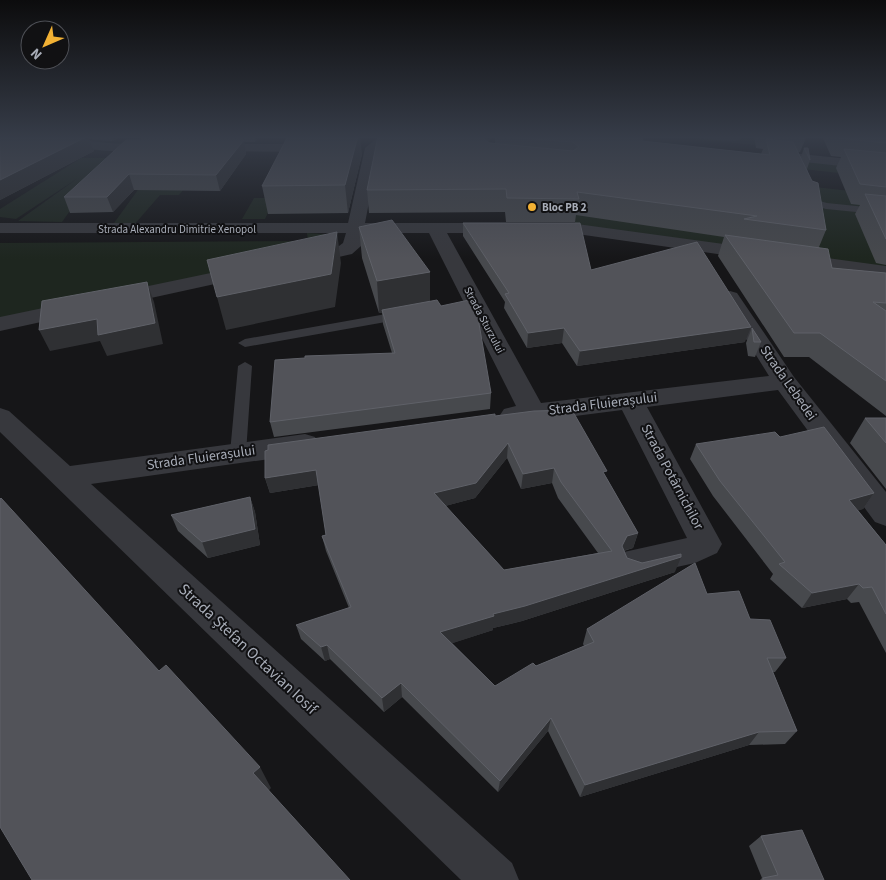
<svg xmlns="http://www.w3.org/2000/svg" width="886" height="880" font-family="'Source Sans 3',sans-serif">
	<rect width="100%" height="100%" fill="#161618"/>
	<path fill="#1e261f" d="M657 136H754L756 145Z
		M462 153 781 156 886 167V178L802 169 806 186 886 195V272L577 229 574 219Z
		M81 158H108L62 222 18 221 78 178 16 219 0 217V209Z
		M161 158 209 159 179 195H160L134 225 114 223Z
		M254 198H275L265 219H242Z
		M307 233 323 234 329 237 324 242 345 250 0 324V243L308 241Z"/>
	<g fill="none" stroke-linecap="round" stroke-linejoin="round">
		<path fill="#37383d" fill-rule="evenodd" d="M689 136H750L734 141 693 138Z
			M805 190 808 191 812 199 827 203 886 209V215L826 209 805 203 800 193Z
			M403 311 409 315 408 318 245 347 238 343 245 339Z
			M245 362 252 366 246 453 244 457H232L230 453 238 366Z"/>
		<path fill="#37383d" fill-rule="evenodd" d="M1 136C43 130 86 144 129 144 138 144 156 140 162 148 153 160 29 142 8 140Z
			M380 136H395L379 150 365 223H500L506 224 509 228 506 232 500 233H447L541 403 769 376 720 297 723 293 730 291 737 293 794 377 886 492V526L875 522 778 390 647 407 722 544 717 553 695 563 636 576 624 572 619 562 624 552 687 538 622 410 513 424 504 421 500 415 504 409 516 406 429 233H364L361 246 352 254 303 265 296 263 293 259 296 255 339 246 343 243 346 233H0V223H348L365 148Z
			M208 144H318L325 148 318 152 203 151 201 148 203 145Z
			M773 151 886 163V171L768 158 766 155 768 152Z
			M545 224H577L886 266V278L577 234 539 233 536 229 539 225Z
			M249 265 256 267 259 271 256 275 0 331V317Z
			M0 408 9 411 70 466 305 434 315 437 319 444 315 451 305 454 91 484 512 863 519 880H461L0 432Z"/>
	</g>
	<path fill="#47494d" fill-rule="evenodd" d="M0 136H123L112 141 89 139 94 151 0 200Z
		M140 136H260L255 142H244L246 154 220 191 134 190 113 212 70 213 64 197 141 140Z
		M378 136H492L488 142 495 143V136L642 141 761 154 763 149 756 148 754 136H805L806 138 800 152H798L801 157 804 148 810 160 807 169 826 230 819 247 832 268 886 273V416L809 357H784L718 256 724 237 576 215 575 222H506L505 212 369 213 367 190Z
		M822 136H886V265L876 263 855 214 860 205 851 204 836 168 841 157 831 156Z
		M362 154 348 213 268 214 262 186Z
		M463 223 591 270 745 342 577 366 562 343 527 348 504 308 505 302 463 236Z
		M359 227 430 272V301L491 393 490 409 274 437 270 422 392 353 383 324 382 313H379L362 258Z
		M752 328 761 342 755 357 748 356 746 343Z
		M495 416 606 477 638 533 633 548 624 551 627 558 675 572 522 621 493 628V630L452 643 495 686 536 666 584 646 583 644 587 629 707 594 750 619 786 658 775 672H773L797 731 785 744 749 745 580 797 548 731 498 792 402 697 384 712 330 659 325 661 301 639 296 625 349 608 326 551 322 536 326 535 319 485 270 493 265 478ZM507 458 521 489 552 483 558 498 598 553 504 570 445 506 475 498Z
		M865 418H886V489L850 443Z
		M780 437 874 493 863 509 858 510 886 545V653L859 602 851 603 847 599 802 608 770 579 773 574 713 496 690 459 696 444Z
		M250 497 255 512 260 545 208 558 178 531 171 515Z
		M761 836 824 880H760L762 878 749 846Z"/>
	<path fill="#2f3033" d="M88 136 94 151 0 200V180Z
		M110 136H123L112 141Z
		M254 136H260L255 142Z
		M358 136H360L362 154 348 213 345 185Z
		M481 136H492L480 156Z
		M244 140 246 154 220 191 216 175Z
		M129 174 134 190 113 212 107 197Z
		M337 232 341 263 335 307 226 330 217 297Z
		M430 272V304L382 310V313H379L377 281Z
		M147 282 154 302 163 344 107 356 100 341 50 351 39 330Z
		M751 327 745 342 577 366 580 351Z
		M564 328 562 343 527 348 528 333Z
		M508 443 507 458 475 498 434 509V493Z
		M554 468 552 483 521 489 523 474Z
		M316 470 319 485 270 493 265 478Z
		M874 493 863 509 839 516 849 500Z
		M250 497 255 512 260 545 208 558 202 542Z
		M638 533 633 548 622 551V546L627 536Z
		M681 557 675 572 522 621 493 628V630L441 647 440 632 493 614Z
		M859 584 847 599 802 608 812 593Z
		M327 645 330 659 325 661 321 647Z
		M401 683 402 697 384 712 382 698Z
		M551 718 548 731 498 792 500 781Z
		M759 732 749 745 580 797 585 785Z
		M260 767 271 788 265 795 253 773Z"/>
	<path fill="#525359" stroke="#5f6168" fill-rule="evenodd" d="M0 136H88L0 180Z
		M288 136H358L345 185 262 186Z
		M378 136H481L489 143 573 151 579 147 573 142 495 136H643L642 141 770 155 766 139 793 142 812 181 818 183 826 230 744 219 757 216 577 192 579 199 507 198 506 189 367 190Z
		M781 136H805L806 138Z
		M837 136H886V143L838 138Z
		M126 140H244L216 175 129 174 107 197H64Z
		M804 148H808L810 160Z
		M844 149 886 153V187L860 184Z
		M865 194 886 196V239Z
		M392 220 430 272 377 281 359 227Z
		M463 223H580L591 270 697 242 751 327 580 351 564 328 528 333 505 294 509 293Z
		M337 232 331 274 217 297 207 260Z
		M725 235 828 249 832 268 886 273V303L873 302 886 311V381L820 333H794Z
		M147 282 155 323 98 335 97 319 39 330 42 301Z
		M437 300 441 306 469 300 478 318 491 393 270 422 275 360 305 358V356L395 353 382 310Z
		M752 328 761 342H754Z
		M572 410 607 471 603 472 638 533 627 536 622 546 627 558 642 563 681 554V557L525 606 493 614 494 616 440 632 495 686 533 663 536 666 594 642 587 629 695 563 707 594 739 591 750 619 770 620 786 658H767L797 731 759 732 585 785 551 718 500 781 401 683 382 698 327 645 321 647 296 625 351 607 322 536 326 535 316 470 265 478V451L268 450V445L495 414V416L534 411ZM508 443 523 474 554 468 561 482 612 551 504 570 434 493 476 483Z
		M865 418H886V443Z
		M824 427 874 493 849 500 886 545V614L872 587 863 588 859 584 812 593 779 564 785 562 720 481 696 444 775 432 780 437Z
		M250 497 255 529 202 542 171 515Z
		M1 498 159 671 166 665 260 767 253 773 350 880H32L0 827V499Z
		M802 830 824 880H763V878L778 875 761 836Z"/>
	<linearGradient id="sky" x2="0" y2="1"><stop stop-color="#0c0c0d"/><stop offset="0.53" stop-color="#363c48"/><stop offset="1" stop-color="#363c48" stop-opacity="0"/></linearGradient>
	<rect width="886" height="259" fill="url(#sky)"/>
	<circle fill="#f2b134" stroke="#111113" stroke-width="2" cx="532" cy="207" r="5"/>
	<g text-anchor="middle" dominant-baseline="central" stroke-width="4" stroke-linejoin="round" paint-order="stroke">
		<g font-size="11" font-weight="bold" fill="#a8adb8" stroke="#111113" text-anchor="start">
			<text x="542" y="207">Bloc PB 2</text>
		</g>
		<g font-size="11" fill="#a8adb8" stroke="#111113">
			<text x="177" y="229">Strada Alexandru Dimitrie Xenopol</text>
			<text transform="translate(484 320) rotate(62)">Strada Sturzului</text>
		</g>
		<g font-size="14" fill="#a8adb8" stroke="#111113">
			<text transform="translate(788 383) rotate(55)">Strada Lebedei</text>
			<text transform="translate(603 404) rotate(-7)">Strada Fluierașului</text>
			<text transform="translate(201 458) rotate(-8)">Strada Fluierașului</text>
			<text transform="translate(672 477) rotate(62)">Strada Potârnichilor</text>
		</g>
		<g font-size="16" fill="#a8adb8" stroke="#111113">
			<text transform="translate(248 649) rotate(43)">Strada Ștefan Octavian Iosif</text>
		</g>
	</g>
	<g transform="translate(45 45) rotate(225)"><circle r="24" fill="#111113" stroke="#4d4f55"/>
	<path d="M0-4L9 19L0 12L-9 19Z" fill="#f2b134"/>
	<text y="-8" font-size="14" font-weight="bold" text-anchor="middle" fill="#a8adb8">N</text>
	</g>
</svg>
